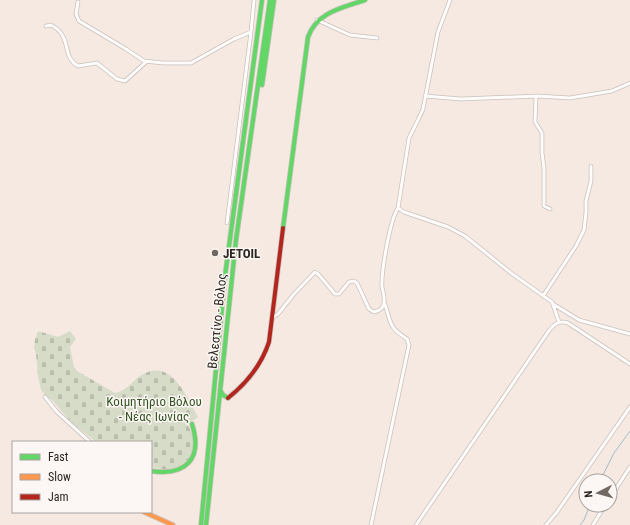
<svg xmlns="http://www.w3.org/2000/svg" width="630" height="525" font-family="'Roboto Condensed',sans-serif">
	<defs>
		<pattern id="cemetery-stones" width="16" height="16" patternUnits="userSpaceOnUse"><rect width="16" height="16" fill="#d7dcc9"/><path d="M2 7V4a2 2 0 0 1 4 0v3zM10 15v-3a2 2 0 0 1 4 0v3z" fill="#b9bdac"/></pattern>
	</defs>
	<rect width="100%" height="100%" fill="#f5e9e2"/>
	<path fill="url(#cemetery-stones)" d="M38 331 58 337 70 331 76 339 70 347 74 367 77 371 115 393C127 391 131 382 140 376 171 356 186 396 198 417L187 424C198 440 198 462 176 469 168 471 159 469 151 467V442H96L71 422 53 401 46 396 41 390 38 376 36 354 34 348 35 340Z"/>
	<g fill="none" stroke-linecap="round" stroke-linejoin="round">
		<path stroke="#a2bcca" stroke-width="1" d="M600 481 614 453 630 431
			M580 525 584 520 590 505"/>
		<defs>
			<path id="street" d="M450 0 438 32 423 109 418 120 409 138 398 208 404 212 448 227 465 236 511 273 552 302 559 322
				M78 2 76 14 79 21 126 49 144 61 163 63H191L234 39 251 32
				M317 20 350 35 377 38
				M46 26 51 25C73 36 61 57 78 66L97 63 117 79 125 81 146 62
				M425 96 461 99 538 96 570 98 612 91 630 83
				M536 97 535 122 542 133V153L544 168V206L550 209
				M227 223 251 32 254 0
				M543 296 576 246 584 230 586 212V201L591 181V166
				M553 304 579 320 630 334
				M273 317 278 314 294 294 315 272 319 275 335 294H339L349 282 354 281 357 283 369 309 374 312C379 311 384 308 384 302 385 297 383 292 382 287 381 272 390 220 398 208
				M45 397 57 412 90 442
				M610 498 630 467
				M371 525 409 345 407 339C387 326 392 323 384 302
				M416 525 548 332C554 324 559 320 568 323L630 364
				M546 525 557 512 630 407
				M593 525 605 505"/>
			<path id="fast" d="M262 85 274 0
				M283 228 308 37C317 12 342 8 365 0
				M220 390 223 395 228 398
				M151 471C186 476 203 459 192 424
				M201 525 225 276 262 0
				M206 525 236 240 270 0"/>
			<path id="slow" d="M144 512 173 525"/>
			<path id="jam" d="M228 398C247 383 261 366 269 342L283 228"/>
		</defs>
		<use href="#street" stroke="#cac1bc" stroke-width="4.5"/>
		<use href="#fast" stroke="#cac1bc" stroke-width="5.5"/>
		<use href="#slow" stroke="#cac1bc" stroke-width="5.5"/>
		<use href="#jam" stroke="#cac1bc" stroke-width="5.5"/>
		<use href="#street" stroke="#fefcfb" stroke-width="3"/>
		<use href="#fast" stroke="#63d668" stroke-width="4"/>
		<use href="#slow" stroke="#ff974d" stroke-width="4"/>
		<use href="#jam" stroke="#b3261e" stroke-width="4"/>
	</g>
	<circle fill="#726963" stroke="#fcf7f5" stroke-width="1.5" cx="215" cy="253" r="4"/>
	<g text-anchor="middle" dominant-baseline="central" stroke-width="3" stroke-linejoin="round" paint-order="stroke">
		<g font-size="13" font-weight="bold" fill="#2c241f" stroke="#fcf7f5" text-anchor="start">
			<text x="223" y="253">JETOIL</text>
		</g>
		<g font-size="13" fill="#2c241f" stroke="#fcf7f5">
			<text transform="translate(217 321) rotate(-84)">Βελεστίνο - Βόλος</text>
		</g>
		<g font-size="13" fill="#335422" stroke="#fcf7f5">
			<text x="154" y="401">Κοιμητήριο Βόλου<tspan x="154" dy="15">- Νέας Ιωνίας</tspan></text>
		</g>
	</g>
	<rect x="12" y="441" width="140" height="72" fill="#fcf7f5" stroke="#a9a39f"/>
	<rect x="20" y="454" width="20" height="6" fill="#63d668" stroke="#a9a39f"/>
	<text x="48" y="461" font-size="12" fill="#2c241f">Fast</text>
	<rect x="20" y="474" width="20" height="6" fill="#ff974d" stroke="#a9a39f"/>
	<text x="48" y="481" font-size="12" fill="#2c241f">Slow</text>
	<rect x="20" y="494" width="20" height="6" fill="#b3261e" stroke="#a9a39f"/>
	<text x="48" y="501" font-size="12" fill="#2c241f">Jam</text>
	<g transform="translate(598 493) rotate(264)"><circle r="19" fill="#fcf7f5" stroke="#a9a39f"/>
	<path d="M0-3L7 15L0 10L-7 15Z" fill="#726963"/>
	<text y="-6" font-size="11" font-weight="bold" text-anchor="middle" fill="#2c241f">N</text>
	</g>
</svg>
